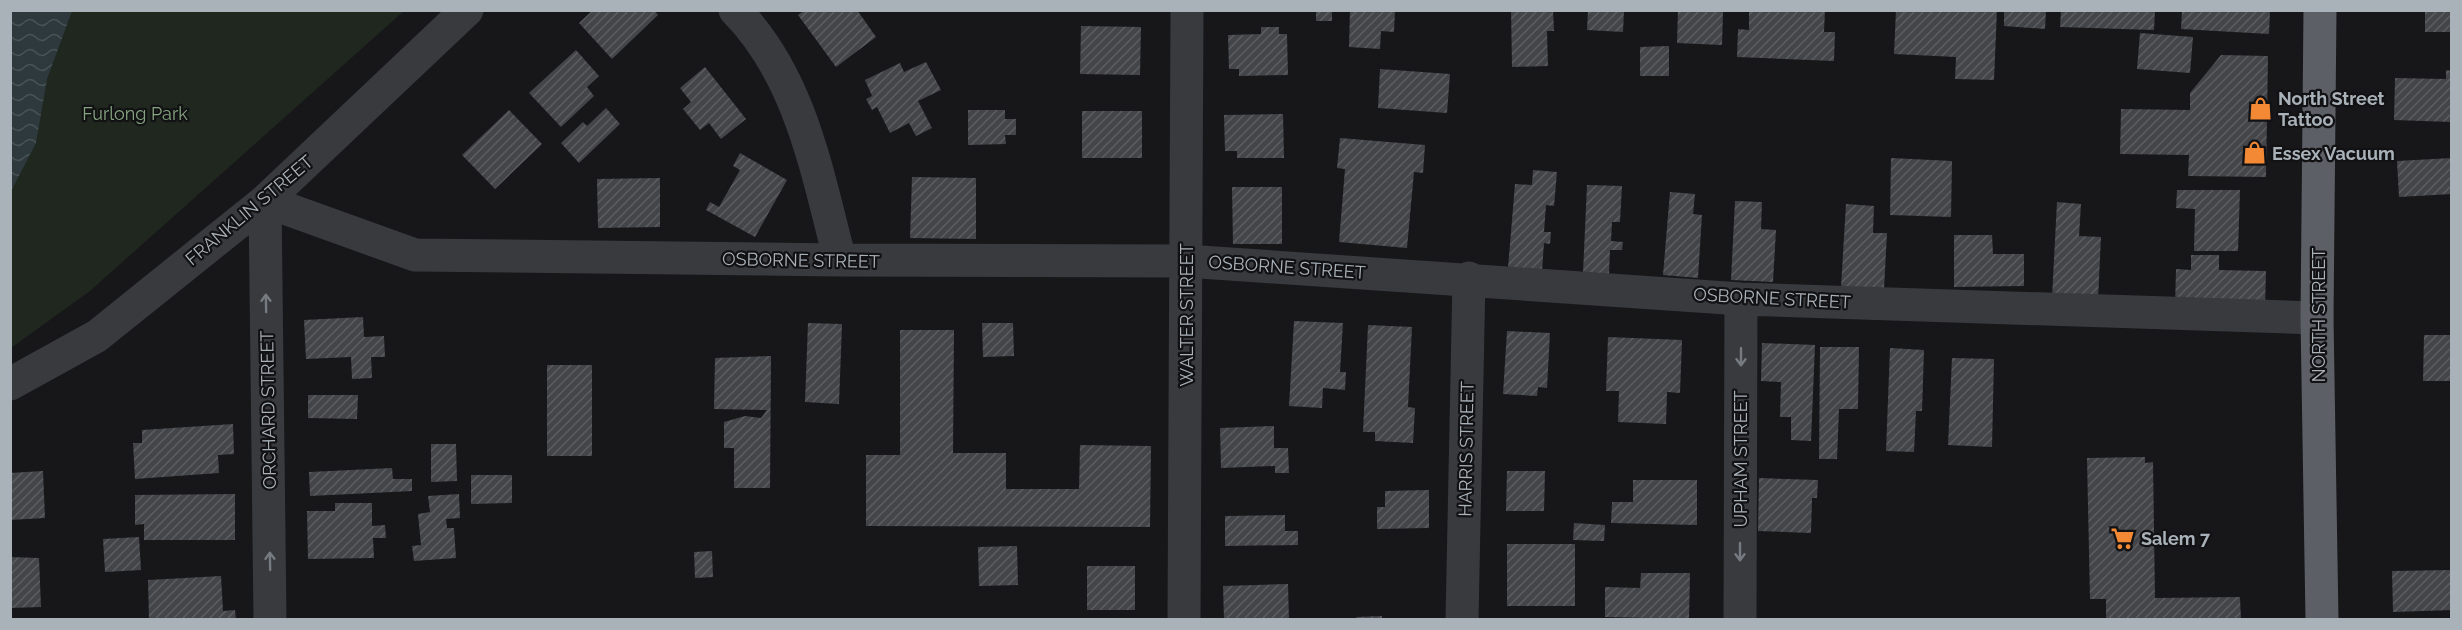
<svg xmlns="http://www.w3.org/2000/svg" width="2462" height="630" font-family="Raleway,sans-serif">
	<defs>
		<pattern id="water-waves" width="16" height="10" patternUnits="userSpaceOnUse" patternTransform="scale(1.5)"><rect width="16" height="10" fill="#2d393d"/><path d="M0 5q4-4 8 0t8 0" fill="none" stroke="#495357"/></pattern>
		<pattern id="building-hatch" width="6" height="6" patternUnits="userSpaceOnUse" patternTransform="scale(1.5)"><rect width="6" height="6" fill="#434549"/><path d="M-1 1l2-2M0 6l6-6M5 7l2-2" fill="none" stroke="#5b5d61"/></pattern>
	</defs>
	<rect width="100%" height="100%" fill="#171719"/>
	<path fill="#1f271f" d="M61 11H404L90 291 11 348V158Z"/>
	<path fill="url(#water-waves)" d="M11 10 72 11 47 79 36 143 11 191Z"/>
	<path fill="url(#building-hatch)" d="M593 10H654L658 15 612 59 579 23Z
		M805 10H857L876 37 836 67 798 15Z
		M1316 10H1332V21H1316Z
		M1350 10H1395L1394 32 1381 31 1380 49 1349 47Z
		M1511 10H1553L1554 31H1547L1548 66 1512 67Z
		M1588 10H1624L1623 32 1587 30Z
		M1678 10H1723L1722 45 1677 43Z
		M1749 10H1825L1824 32H1835L1834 61 1737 57 1738 29 1749 30Z
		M1896 10H1997L1994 80 1955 79 1956 57 1894 54Z
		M2004 10H2046L2045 29 2004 26Z
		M2061 10H2155L2154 30 2060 27Z
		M2182 10H2270L2269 34 2181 29Z
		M2425 10H2452V32H2425Z
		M1081 26 1141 27 1140 75 1080 74Z
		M1261 27H1279V34H1287L1288 75 1239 76V69H1229L1228 35 1261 34Z
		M2140 33 2193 37 2190 73 2137 69Z
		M1669 46V76H1640V47Z
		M576 50 599 76 587 87 594 96 561 127 529 93Z
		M2221 55 2268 56 2266 177 2188 176 2189 155 2120 154 2121 109 2190 110V93Z
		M926 62 941 90 918 101 932 128 916 136 909 123 890 133 877 107 872 110 866 99 872 96 865 80 900 63 904 72Z
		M705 67 746 119 721 139 709 123 700 130 683 109 691 102 680 88Z
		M1380 69 1450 74 1447 113 1378 108Z
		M2446 70 2452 71V122L2394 120 2395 78 2446 79Z
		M606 108 620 124 579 163 561 143 583 122 587 126Z
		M509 110 542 144 495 189 462 155Z
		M968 110H1005V119H1016V135H1005L1006 144 968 145Z
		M1082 111H1142V158H1082Z
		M1283 114 1284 158H1237V151H1225L1224 115Z
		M1340 138 1425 145 1423 173 1414 172 1407 248 1339 242 1345 169 1337 168Z
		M740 153 787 180 755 237 706 210 710 202 719 207 740 170 733 166Z
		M1891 158 1952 161 1951 217 1890 215Z
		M2452 158V194L2399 197 2397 161Z
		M1533 170 1557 172 1554 206 1546 205 1544 232H1551L1550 244 1544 243 1542 271 1508 268 1515 184 1532 185Z
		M912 177 976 178V239L910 238Z
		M660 178V227L598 228 597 179Z
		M1587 185 1622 186 1620 222H1612L1611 241 1623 242 1622 250H1610L1609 274 1583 273Z
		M1232 187H1282V244H1233Z
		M2177 190H2240L2238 251H2194L2195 209 2176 208Z
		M1670 192 1695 194 1693 214 1702 215 1698 278 1663 275Z
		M1735 201 1762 202 1761 229 1776 230 1773 282 1731 280Z
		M2057 202 2081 204 2079 236 2101 237 2098 300 2052 297Z
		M1846 204 1874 206 1873 233H1887L1884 289 1841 287Z
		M1954 235H1992L1993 254H2024V286L1954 287Z
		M2191 255H2219V270L2266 271 2265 308 2175 306 2176 269 2191 270Z
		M363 317 364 337 384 336 385 357H371L372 378 352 379 351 357 306 359 304 320Z
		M1294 321 1343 323 1340 372H1346L1345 390 1323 388 1322 408 1289 406Z
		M808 323 842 324 839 404 805 402Z
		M982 323H1013L1014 356 983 357Z
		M1368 325 1412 327 1408 407 1415 408 1413 443 1375 441V432H1363Z
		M900 330H954L953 453H1006V489H1079L1080 445 1151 446 1150 527 866 526V455H900Z
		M1507 331 1550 333 1547 388 1538 387 1537 396 1503 394Z
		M2424 335H2452V381H2423Z
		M1608 337 1682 340 1680 393 1667 392 1666 424 1618 422 1619 391H1606Z
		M1762 343 1815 345 1811 441 1791 440V417H1780L1781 382 1761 381Z
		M1820 347H1859L1858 409H1839L1837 459H1819Z
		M1890 348 1924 350 1922 411H1916L1914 452 1886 451Z
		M771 356 770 488H734V448H724V422L745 416 761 418 767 410 714 409 715 358Z
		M1952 358 1994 359 1992 447 1948 445Z
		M547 365H592V456H547Z
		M308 395H358L357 419 308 418Z
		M233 424 234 454 218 455 219 473 135 479 133 443H142V430Z
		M1274 426V448H1288L1289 473H1275V466L1221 468 1220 428Z
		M431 444H456L457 481 431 482Z
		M2145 457V463L2153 462 2155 598 2240 597 2241 620H2106V599H2090L2087 458Z
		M392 468 393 479H412V491L310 496 309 472Z
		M43 471 45 518 10 520V473Z
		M1507 471H1545L1544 511H1506Z
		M471 475H512V503L471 504Z
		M1759 478 1818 480 1817 498H1812L1811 533 1758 531Z
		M1633 480H1697V525L1611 523 1612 502H1633Z
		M1429 490V528L1377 529V507H1385V491Z
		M235 494V540H144V524L135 525V495Z
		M459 494 460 518 446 519 447 528H454L456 558 414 561 412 546 421 545 418 514 430 512 428 496Z
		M335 503H372V526L385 525 386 538H373L374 558 308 559 307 511H335Z
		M1285 515V531H1298V545L1225 546V516Z
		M1574 523 1605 525 1604 541 1573 540Z
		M139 537 141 570 105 572 103 539Z
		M1507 544H1575V606H1507Z
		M1017 546 1018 585 979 586 978 547Z
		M712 551 713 577 695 578 694 552Z
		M10 557 39 558 41 607 10 608Z
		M1087 566H1135V610H1087Z
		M2452 570V610L2393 612 2392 571Z
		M1641 573H1690L1689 619 1605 617V587L1640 588Z
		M221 576 223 611 235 610 236 620H149L148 580Z
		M1288 584 1289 620H1224L1223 586Z
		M1382 616V620H1357L1356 617Z"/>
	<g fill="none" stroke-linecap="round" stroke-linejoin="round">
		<path stroke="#383a3e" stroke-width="33" d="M735 10C801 77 817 173 840 260
			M10 384 97 336 265 201 467 10
			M270 620 265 201 415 255 840 260 1186 261 1741 299 2317 318
			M1184 620 1187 10
			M1462 620 1469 278
			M1740 620 1741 299"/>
		<path stroke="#5c6066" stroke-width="33" d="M2320 10 2317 318 2322 620"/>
	</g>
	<defs><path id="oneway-shaft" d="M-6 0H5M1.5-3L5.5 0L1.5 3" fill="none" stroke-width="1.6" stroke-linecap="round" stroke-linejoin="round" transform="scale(1.5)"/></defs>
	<g stroke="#767b82">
		<use href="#oneway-shaft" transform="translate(266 303) rotate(-91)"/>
		<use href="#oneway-shaft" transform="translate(1741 357) rotate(90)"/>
		<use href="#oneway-shaft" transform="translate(1740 552) rotate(90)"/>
		<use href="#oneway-shaft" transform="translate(270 561) rotate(-91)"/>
	</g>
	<defs>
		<symbol id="shop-bare" viewBox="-9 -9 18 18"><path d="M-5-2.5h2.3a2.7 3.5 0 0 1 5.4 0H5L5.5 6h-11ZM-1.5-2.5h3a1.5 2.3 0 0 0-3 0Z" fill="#f38835" stroke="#121214" stroke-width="2.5" paint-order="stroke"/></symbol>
		<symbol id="supermarket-bare" viewBox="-9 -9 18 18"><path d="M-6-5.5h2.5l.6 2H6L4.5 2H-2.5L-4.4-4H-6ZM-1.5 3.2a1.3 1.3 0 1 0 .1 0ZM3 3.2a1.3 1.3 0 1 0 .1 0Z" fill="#f38835" stroke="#121214" stroke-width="2.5" paint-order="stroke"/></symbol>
	</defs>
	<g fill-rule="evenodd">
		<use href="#shop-bare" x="2244" y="92" width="33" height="33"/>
		<use href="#shop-bare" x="2238" y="136" width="33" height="33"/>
		<use href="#supermarket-bare" x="2106" y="522" width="33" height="33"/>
	</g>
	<g text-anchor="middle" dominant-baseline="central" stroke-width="4.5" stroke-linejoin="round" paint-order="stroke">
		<g font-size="18" font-weight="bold" fill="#a9b1b9" stroke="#121214" text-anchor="start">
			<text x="2278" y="98">North Street<tspan x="2278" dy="21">Tattoo</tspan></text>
			<text x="2272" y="153">Essex Vacuum</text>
			<text x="2141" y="538">Salem 7</text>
		</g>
		<g font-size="18" fill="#86a480" stroke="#121214">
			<text x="135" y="113">Furlong Park</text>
		</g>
		<g font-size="18" fill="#a9b1b9" stroke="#121214">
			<text transform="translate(249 210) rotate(-40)">FRANKLIN STREET</text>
			<text transform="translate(801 260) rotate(1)">OSBORNE STREET</text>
			<text transform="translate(1287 267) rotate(4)">OSBORNE STREET</text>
			<text transform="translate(1772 298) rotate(3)">OSBORNE STREET</text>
			<text transform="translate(1186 315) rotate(-90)">WALTER STREET</text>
			<text transform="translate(2318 315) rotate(-90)">NORTH STREET</text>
			<text transform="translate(268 410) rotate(-91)">ORCHARD STREET</text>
			<text transform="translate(1466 449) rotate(-89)">HARRIS STREET</text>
			<text transform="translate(1740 459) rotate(-90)">UPHAM STREET</text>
		</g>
	</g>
	<rect width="2462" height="630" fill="none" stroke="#a9b1b9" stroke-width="24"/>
</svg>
